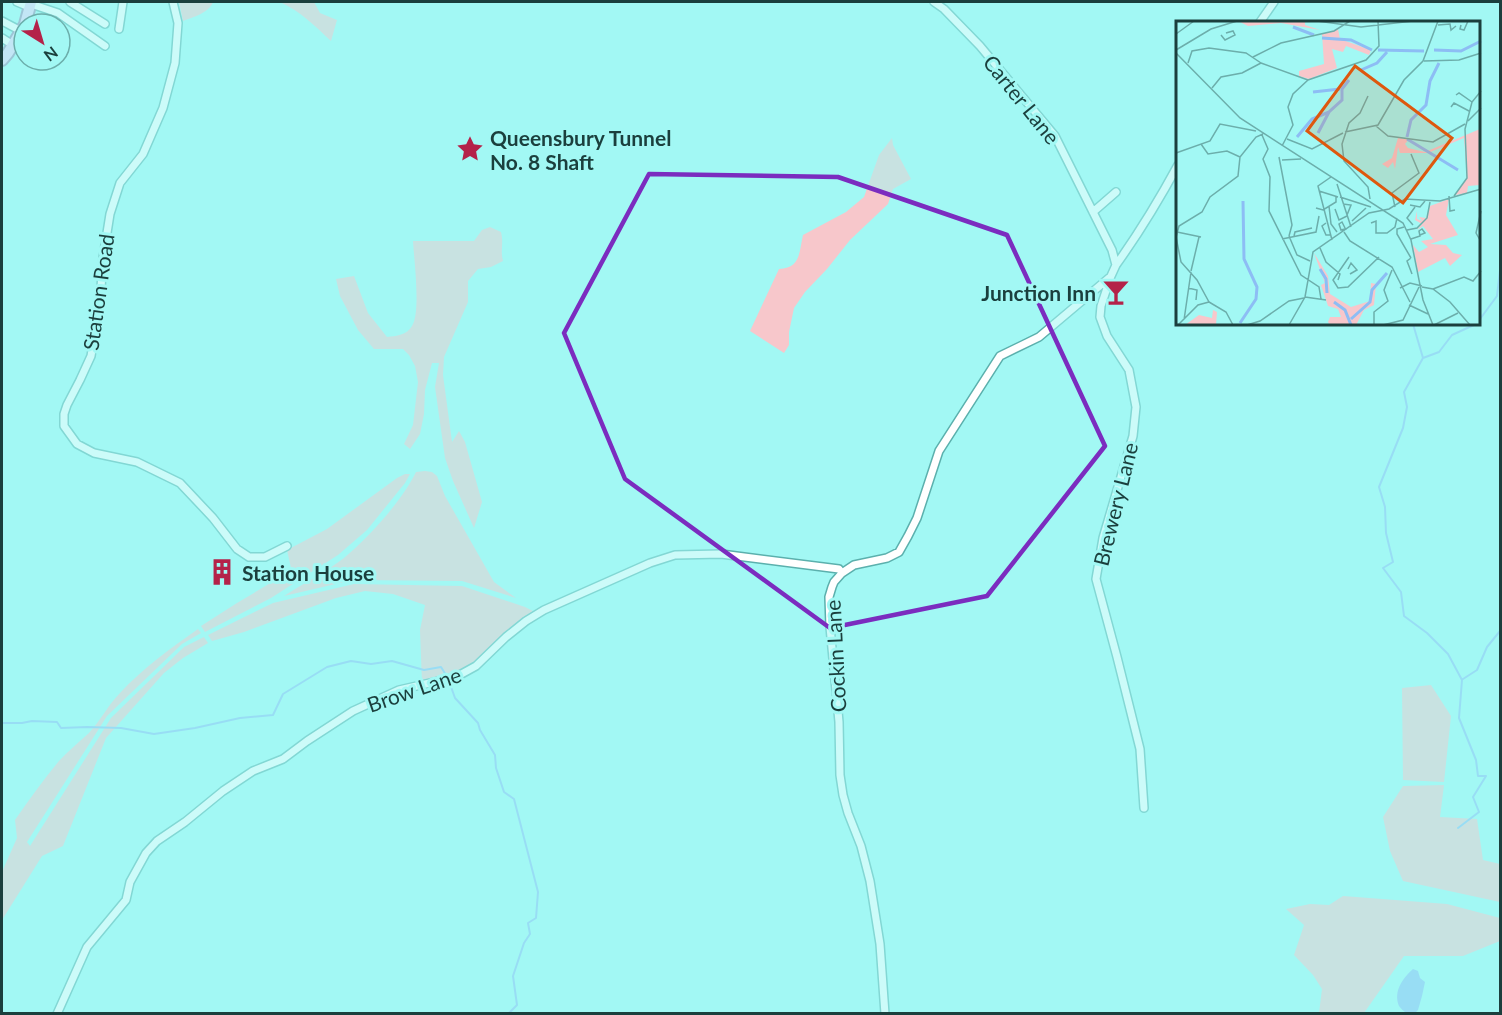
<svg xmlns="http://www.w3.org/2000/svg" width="1502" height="1015" font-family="Lato,sans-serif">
	<rect width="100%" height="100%" fill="#a2f8f4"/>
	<path fill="#f7c7cb" d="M179 2H213C209 13 193 17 183 21Z
		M280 2H314L320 13 337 20 331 41C315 26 300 11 280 2Z
		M892 138 893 145 911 179 893 189 888 204 850 240 827 269 805 292 794 308 789 332V345L784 353 750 331 779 269C801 268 799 252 803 235L846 212 864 197 879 155Z
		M490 227 501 232C504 244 500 250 503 261L491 267 478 269 468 281V302L444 357 443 375 452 442 459 431 465 442 482 502 474 528 453 481 445 458 435 387 439 363H432L425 390 424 414 420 434 410 449 404 444 413 425 418 382 415 366 409 355 403 349H374L358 330 340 296 336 279 354 276 368 313 387 337C396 336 407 335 412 326 421 313 414 259 413 241H474L482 230Z
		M425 471 432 472 437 476 445 496 494 582 516 598 462 581 353 580 284 596C304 583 326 572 344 558 370 536 401 502 416 472Z
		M405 474H410L405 483 367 530 338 555 271 598 205 632 201 626 237 603 289 572 291 568 287 550 327 529 397 478Z
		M354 584 462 586 525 607 535 612 519 622 471 666 454 674 422 683 420 630 425 605 393 594 365 591 336 598 244 632 212 641 208 635 273 603Z
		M198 629 201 633 182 644 107 716 27 842 30 846 111 718 184 647 204 637 208 643 183 658 164 673 106 738 63 846 42 856 2 920V872L17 838 15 820C29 800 43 780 59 761 68 751 79 742 89 733 101 720 108 705 120 693 143 668 171 648 198 629Z
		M1431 685 1451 716 1444 782 1403 780 1402 688Z
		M1444 785 1440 817 1477 819 1483 860 1500 864V902L1403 881 1390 851 1383 817 1403 786Z
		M1343 896 1447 904 1500 918V941L1463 956H1404L1364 1013H1319L1322 989 1313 975 1294 955 1304 925 1286 909 1310 904 1329 905Z"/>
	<path fill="#8dbdf4" d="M1413 969 1418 971 1420 978 1425 982 1422 996 1418 1010 1415 1013H1406C1404 1011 1401 1009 1399 1006 1393 991 1403 978 1413 969Z"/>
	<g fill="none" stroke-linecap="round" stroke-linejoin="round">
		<path stroke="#8dbdf4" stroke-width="2" d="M1480 319 1497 296 1500 270
			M1413 324 1423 358 1404 392 1407 407 1403 428 1379 487 1385 507 1386 533 1393 562 1383 568 1401 592 1404 616 1427 633 1448 654 1462 680 1459 718 1476 760 1478 776H1486L1473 797 1479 812 1458 828
			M1423 358 1439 352 1452 335 1476 324
			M1463 679 1477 670 1487 647 1500 631
			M450 684 455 698 478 723 480 730 495 755 496 768 504 792 514 799 538 892 536 918 528 923 530 934 524 943 513 976 517 1005 508 1014
			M2 723H22L32 721 57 722 61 728 87 727 121 728 154 734 195 728 240 718 273 715 283 694 327 667 351 661 371 664 392 661 424 670 441 667 446 675"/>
		<defs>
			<path id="street" d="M17 2 29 7
				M70 2 105 24
				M173 2 178 23 175 63 163 108 143 154 120 183 110 214 103 258 100 303 91 356 80 380 67 405 64 414V426L77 444 94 453 137 462 180 483 213 518 237 549 249 557H265L287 546
				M934 2 944 9 980 46 1055 136 1112 250 1116 265 1111 276 1101 306 1100 317 1107 336 1129 370 1136 407 1133 436 1103 538 1096 579 1117 657 1140 749 1144 808
				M31 4 58 13 105 46
				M2 21 21 31
				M1260 22 1274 2
				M119 29 123 2
				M2 38 13 45
				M1093 212 1116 192
				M1116 265C1139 233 1159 200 1178 165
				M57 1014 87 947 126 900 130 882 146 853 157 841 185 822 223 791 253 771 283 759 307 741 353 711 399 690 456 677 476 666 506 637 526 621 544 610 650 563 675 555 721 554 839 569 842 573
				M885 1014 880 944 870 881 861 846 848 813 843 795 840 775 839 722 830 627 829 597 832 587 834 582 842 573 854 565 887 558 899 552 908 536 917 518 939 451 1000 356 1039 337 1109 278"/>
			<path id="primary" d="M25 24 31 2
				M2 60 8 53 24 26"/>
		</defs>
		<use href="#street" stroke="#5bb0ad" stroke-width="10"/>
		<use href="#primary" stroke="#9689b1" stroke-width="14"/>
		<use href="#street" stroke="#fff" stroke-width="7"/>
		<use href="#primary" stroke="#e8d0f6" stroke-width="10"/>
	</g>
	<path d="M0 0H1502V1015H0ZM649 174 838 177 1007 235 1105 446 987 596 830 628 625 479 564 333Z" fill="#a2f8f4" fill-opacity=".55" fill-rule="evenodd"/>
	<path fill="none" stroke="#7b2cbf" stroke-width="4.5" stroke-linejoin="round" d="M649 174 838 177 1007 235 1105 446 987 596 830 628 625 479 564 333Z"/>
	<defs>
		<symbol id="sight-bare" viewBox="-9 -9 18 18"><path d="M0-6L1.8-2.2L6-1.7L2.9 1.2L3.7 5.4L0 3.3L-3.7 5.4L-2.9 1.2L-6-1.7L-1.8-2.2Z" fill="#b42249" stroke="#a2f8f4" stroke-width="2.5" paint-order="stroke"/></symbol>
		<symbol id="bar-bare" viewBox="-9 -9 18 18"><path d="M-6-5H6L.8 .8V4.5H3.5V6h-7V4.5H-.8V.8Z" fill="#b42249" stroke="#a2f8f4" stroke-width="2.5" paint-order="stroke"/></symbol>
		<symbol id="building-bare" viewBox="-9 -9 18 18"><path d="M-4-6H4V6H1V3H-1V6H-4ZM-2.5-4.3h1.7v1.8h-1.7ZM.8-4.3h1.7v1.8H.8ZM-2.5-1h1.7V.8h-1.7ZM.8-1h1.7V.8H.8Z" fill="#b42249" stroke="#a2f8f4" stroke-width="2.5" paint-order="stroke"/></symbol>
	</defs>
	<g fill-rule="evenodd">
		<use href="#sight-bare" x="451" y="130" width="38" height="38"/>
		<use href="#bar-bare" x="1097" y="273" width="38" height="38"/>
		<use href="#building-bare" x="203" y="553" width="38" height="38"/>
	</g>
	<g text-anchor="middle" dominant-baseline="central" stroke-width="6" stroke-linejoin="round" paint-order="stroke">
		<g font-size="21" fill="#1b3f3d" stroke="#a2f8f4">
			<text transform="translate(1022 99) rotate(51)">Carter Lane</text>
			<text transform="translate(98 292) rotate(-82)">Station Road</text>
			<text transform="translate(1115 504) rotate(-76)">Brewery Lane</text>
			<text transform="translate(835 656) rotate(-93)">Cockin Lane</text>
			<text transform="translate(414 689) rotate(-19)">Brow Lane</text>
		</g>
		<g font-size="21" font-weight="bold" fill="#1b3f3d" stroke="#a2f8f4" text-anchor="start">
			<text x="490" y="137">Queensbury Tunnel<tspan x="490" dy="24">No. 8 Shaft</tspan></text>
			<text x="1096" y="292" text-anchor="end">Junction Inn</text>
			<text x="242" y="572">Station House</text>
		</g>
	</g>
	<g transform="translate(1176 21)">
		<rect width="304" height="304" fill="#a2f8f4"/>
		<path d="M62 0H129V4L144 9 105 2 72 5ZM162 8 164 18 195 29 193 34 170 25 167 31 156 28 161 47 133 58 123 55V50L148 43 146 13ZM304 108V164L292 165 291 172 279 174 291 156 288 117 252 132H224L222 126 219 148 217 141 212 147 206 143 216 137 222 117 233 118 229 123 232 127 249 131ZM273 178 270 194 282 214 254 223 270 224 277 232 286 234 274 245 269 237 242 251 237 224 243 231 252 226 245 220 257 218 247 205 241 209 246 203 239 199 241 190V198L246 200 243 196 250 197 254 185ZM138 232 152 255 154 273 175 286 194 280 195 262 200 263 198 284 188 289 180 304H154L152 301 154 296H165L162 288 152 285 145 264 149 262ZM37 289 41 291 40 304H9L23 294 36 297Z" fill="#f7c7cb"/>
		<path fill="none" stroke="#8dbdf4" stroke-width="3" d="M117 6 138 14M146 17 175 19 196 29M202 29 248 30M258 29 285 30 305 20M185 49 201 42 211 31M137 71 164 68M142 112 153 91 166 79V68L173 59M121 116 136 98 153 91M231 116 235 99 250 84 254 60 263 42M231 118 282 149M144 248 150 258 151 272M158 281 169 289 175 304M175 298 194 281 196 269 211 252M64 302 80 278 81 266 68 238 67 180"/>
		<path fill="none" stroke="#6caeab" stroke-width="1.5" d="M141 0 185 6 237 0M262 4 274 3 275 9 280 5M285 4 284 8 288 9 292 0M0 13 18 0M45 14 49 19 59 14 57 10 50 12M0 29 35 8 61 0M0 32 64 97 227 202 235 219 247 279 257 304M77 36 105 22 158 10 174 0M248 40 283 39 305 32M12 42 16 30 33 27 70 32 85 42M85 42 132 59M132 59 190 39 203 25 202 0M36 67 45 56 66 52 85 42M280 74 283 72 296 81M192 75 184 92 173 102 166 123 168 140 192 166 194 178M275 86 278 82 293 90M292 100 305 87M200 105 212 115 257 121 289 103M169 111 202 104 228 59 247 40 262 0M86 114 92 128 87 138 94 156 93 190 125 254 143 266 145 278M111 118 136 128 167 112M25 123 32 133 51 130 64 136M106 125 117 104 112 86 117 73 132 59M0 132 34 120 44 103 80 110M103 136 116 204 113 215M106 139 125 138M155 156 142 165 156 219M161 163 175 206M143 170 162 176M273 175 274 190 279 189M278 175 291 157 289 108 296 81 305 70M164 176 195 186M167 183 175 184 171 194M234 184 244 186 249 180M153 185 155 203 161 211M219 186 216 172 243 152 235 133M140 187 147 189 160 181V176M159 188 163 199 171 195M176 200 190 187M150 202 146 205 150 214H155M195 202 200 200V212H211L219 206 221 197M237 204 231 197 239 186M228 206 221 208V213L235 237M169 208 165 209 163 203 166 201 170 209M231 209 241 207 251 197 254 181M1 211 25 216M168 211 174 220 216 246 234 281M113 215 121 234 134 240M118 215 119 211 136 207M0 216 3 205 26 191 34 176 62 155 64 136 80 116 87 113M0 216 5 241 21 259 33 281M106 218 140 211 143 195M235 218 244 215 243 210 246 208 249 212 244 214M304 219 300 212 305 190M144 227 150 241 164 253 162 259M173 236 157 259 162 267 172 266 203 236M235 237 231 240 236 253M172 248 175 242 181 249 174 253M15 250 23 216M246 266 257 268 274 281 294 304M12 267 21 269 20 279M224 267 234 262 246 265M257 268 288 256 297 260 305 250M129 276 150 279M33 281 50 291 57 304M233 284 252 293M8 299 15 251M2 304 22 284 33 281M71 304 84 300 113 280 128 277M113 304 129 276 137 231 193 192 213 188 229 178 264 180 305 168M198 304V291L212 280 208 269 216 249M207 304 227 299 243 266M258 304 282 292"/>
		<path fill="#de580e" fill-opacity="0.15" stroke="#de580e" stroke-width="3" d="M179 45 276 117 227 182 131 110Z"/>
		<rect width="304" height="304" fill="none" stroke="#1b3f3d" stroke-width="3"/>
	</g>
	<rect width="1502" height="1015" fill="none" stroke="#1b3f3d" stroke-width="6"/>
	<g transform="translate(42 42) rotate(143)"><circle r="28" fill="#a2f8f4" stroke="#6caeab" stroke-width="1.5"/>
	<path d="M0-4.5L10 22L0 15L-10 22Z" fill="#b42249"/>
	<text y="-9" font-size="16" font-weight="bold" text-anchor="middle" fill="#1b3f3d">N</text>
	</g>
</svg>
